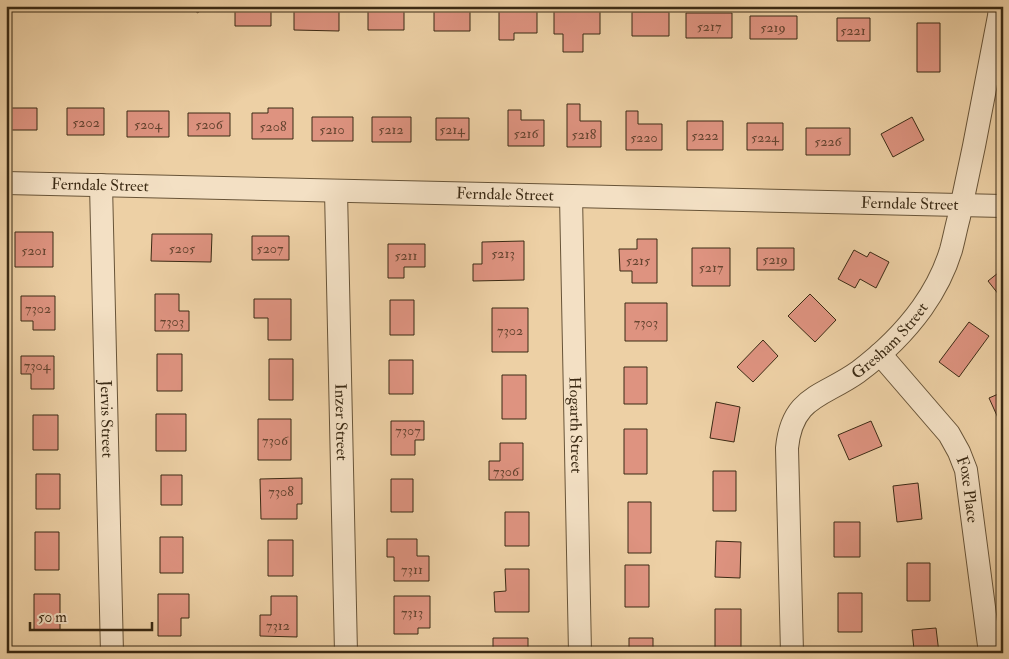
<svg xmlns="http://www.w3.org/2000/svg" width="1009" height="659" font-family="'IM FELL Double Pica',serif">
	<rect width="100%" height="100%" fill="#edd0a5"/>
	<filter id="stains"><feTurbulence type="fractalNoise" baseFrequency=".004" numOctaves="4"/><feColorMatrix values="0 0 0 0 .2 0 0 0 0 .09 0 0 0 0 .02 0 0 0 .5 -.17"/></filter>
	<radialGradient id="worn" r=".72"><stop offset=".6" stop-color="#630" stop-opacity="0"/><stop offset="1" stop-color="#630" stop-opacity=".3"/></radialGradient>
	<path fill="#de9380" stroke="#3b2a14" d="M187 6H202L198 13Z
		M235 6H271V26H235Z
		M294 6H339V31L294 30Z
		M368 7H404V30H368Z
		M434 8H470V31H434Z
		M499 9H537V33H514V40H499Z
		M554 10H600V34H583V52H563V34H554Z
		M632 12H669V36H632Z
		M686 13H732V38H686Z
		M750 16H797V39H750Z
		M837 18H870V41H837Z
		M917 23H940V72H917Z
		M567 104H580V121H601V147H567Z
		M6 108H37V130H6Z
		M67 108H104V135H67Z
		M268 108H293V139H252V113H268Z
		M508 110H521V120H544V146H508Z
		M127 111H169V137H127Z
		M626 111H638V124H662V150H626Z
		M188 113H230V136H188Z
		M312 117H353V141H312Z
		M372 117H411V142H372Z
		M912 117 924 140 893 157 881 134Z
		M436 118H469V140H436Z
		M687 121H723V150H687Z
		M747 123H783V150H747Z
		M806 128H850V155H806Z
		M15 232H53V267H15Z
		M152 234H212L211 262 151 261Z
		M252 236H289V260H252Z
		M637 239H657V283H632V271H620L619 249H637Z
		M524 241V280L473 281V264H482V242Z
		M388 244H425V267H404V278H388Z
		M692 248H730V286H692Z
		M757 248H794V270H757Z
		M854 250 867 257 870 252 889 262 876 288 860 279 855 288 838 279Z
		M1003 269V300L988 281Z
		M155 294H179V311H189V331H155Z
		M810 294 836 320 815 342 788 316Z
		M21 296H55V330H33V321H21Z
		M254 299H291V340H268V318H254Z
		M390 300H414V335H390Z
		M625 303H667V341H625Z
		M492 308H528V352H492Z
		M969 322 989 336 959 377 939 362Z
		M763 340 778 356 753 382 737 367Z
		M157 354H182V391H157Z
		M21 356H54V389H31V374H21Z
		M269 359H293V400H269Z
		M389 360H413V394H389Z
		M624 367H647V404H624Z
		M502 375H526V419H502Z
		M1003 392V429L989 398Z
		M716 402 740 407 734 442 710 438Z
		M156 414H186V451H156Z
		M33 415H58V450H33Z
		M258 419H291V460H258Z
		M391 421H424V440H415V455H391Z
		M871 421 882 446 849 460 838 435Z
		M624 429H647V474H624Z
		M500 443H523V480H489V461H500Z
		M713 471H736V511H713Z
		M36 474H60V509H36Z
		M161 475H182V505H161Z
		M302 478V504H297V519H261L260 479Z
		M391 479H413V512H391Z
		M918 483 922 519 897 522 893 486Z
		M628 502H651V553H628Z
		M505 512H529V546H505Z
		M834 522H860V557H834Z
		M35 532H59V570H35Z
		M160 537H183V573H160Z
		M387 539H417V556H429V581H394V557H387Z
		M268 540H293V576H268Z
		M716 541 741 542 740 578 715 577Z
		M907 563H930V601H907Z
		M625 565H649V607H625Z
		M505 569H529V612H495L494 592 506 591Z
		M838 593H862V632H838Z
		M34 594H60V630H34Z
		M158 594H189V618H181V636H158Z
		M271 596H297V637L260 636V615H271Z
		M394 596H430V628H418V634H394Z
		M715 609H741V653H715Z
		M936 628 939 653H908V651L914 650 912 630Z
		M493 638H528V653H493Z
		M629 638H653V653H629Z"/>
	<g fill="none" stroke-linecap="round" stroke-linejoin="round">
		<defs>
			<g id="minor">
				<path id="s1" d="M6 183 1003 206"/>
				<path id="s2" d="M101 185 112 653"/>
				<path id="s3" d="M336 191 346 653"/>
				<path id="s4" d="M571 196 580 653"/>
				<path id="s5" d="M880 354 949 434 959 452 966 470 990 653"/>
				<path id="s6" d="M792 653 787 448C792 396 823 397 858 372 882 354 904 333 922 308 934 291 945 270 951 250 954 239 956 228 959 217 964 193 969 170 974 146 982 103 991 59 999 16L1000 6"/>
			</g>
		</defs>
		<use href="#minor" stroke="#685438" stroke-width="24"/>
		<use href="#minor" stroke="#f3e0c4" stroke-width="22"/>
	</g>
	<g text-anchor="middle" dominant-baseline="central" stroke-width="5" stroke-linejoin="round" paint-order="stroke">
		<g font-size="14" fill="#64442f">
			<text x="709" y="26">5217</text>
			<text x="773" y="27">5219</text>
			<text x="853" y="30">5221</text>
			<text x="86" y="122">5202</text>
			<text x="148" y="124">5204</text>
			<text x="209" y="124">5206</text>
			<text x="273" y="126">5208</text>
			<text x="332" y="129">5210</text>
			<text x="391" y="129">5212</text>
			<text x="452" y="129">5214</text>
			<text x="526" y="133">5216</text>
			<text x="584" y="134">5218</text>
			<text x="705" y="135">5222</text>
			<text x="644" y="137">5220</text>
			<text x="765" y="137">5224</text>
			<text x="828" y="141">5226</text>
			<text x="182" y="248">5205</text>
			<text x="270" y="248">5207</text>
			<text x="34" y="250">5201</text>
			<text x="503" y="253">5213</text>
			<text x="406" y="255">5211</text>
			<text x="775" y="259">5219</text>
			<text x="638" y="260">5215</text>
			<text x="711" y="267">5217</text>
			<text x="38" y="308">7302</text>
			<text x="172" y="321">7303</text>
			<text x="646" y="322">7303</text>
			<text x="510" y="330">7302</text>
			<text x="37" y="365">7304</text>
			<text x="408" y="430">7307</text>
			<text x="275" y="440">7306</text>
			<text x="506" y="471">7306</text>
			<text x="281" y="491">7308</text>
			<text x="412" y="569">7311</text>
			<text x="412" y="612">7313</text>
			<text x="278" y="625">7312</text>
		</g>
		<g font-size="16" fill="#3b2a14" stroke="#f3e0c4">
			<text stroke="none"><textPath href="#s1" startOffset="94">Ferndale Street</textPath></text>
			<text stroke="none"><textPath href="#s1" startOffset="499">Ferndale Street</textPath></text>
			<text stroke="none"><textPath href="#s1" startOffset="904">Ferndale Street</textPath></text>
			<text stroke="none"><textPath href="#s6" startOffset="360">Gresham Street</textPath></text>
			<text stroke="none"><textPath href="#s2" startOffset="234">Jervis Street</textPath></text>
			<text stroke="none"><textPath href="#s3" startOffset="231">Inzer Street</textPath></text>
			<text stroke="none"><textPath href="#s4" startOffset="229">Hogarth Street</textPath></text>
			<text stroke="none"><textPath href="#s5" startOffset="165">Foxe Place</textPath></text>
		</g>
	</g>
	<rect width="1009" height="659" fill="none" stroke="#edd0a5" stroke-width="25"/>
	<rect x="8" y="8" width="994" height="644" fill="none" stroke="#3b2a14" stroke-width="2.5"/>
	<rect x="12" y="12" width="984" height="634" fill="none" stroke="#3b2a14"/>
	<path d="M30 622v8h122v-8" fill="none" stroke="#3b2a14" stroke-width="2.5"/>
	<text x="38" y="622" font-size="15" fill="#3b2a14" stroke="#f3e0c4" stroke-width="4" paint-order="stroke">50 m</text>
	<rect width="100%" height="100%" filter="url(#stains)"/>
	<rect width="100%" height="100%" fill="url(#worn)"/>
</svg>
